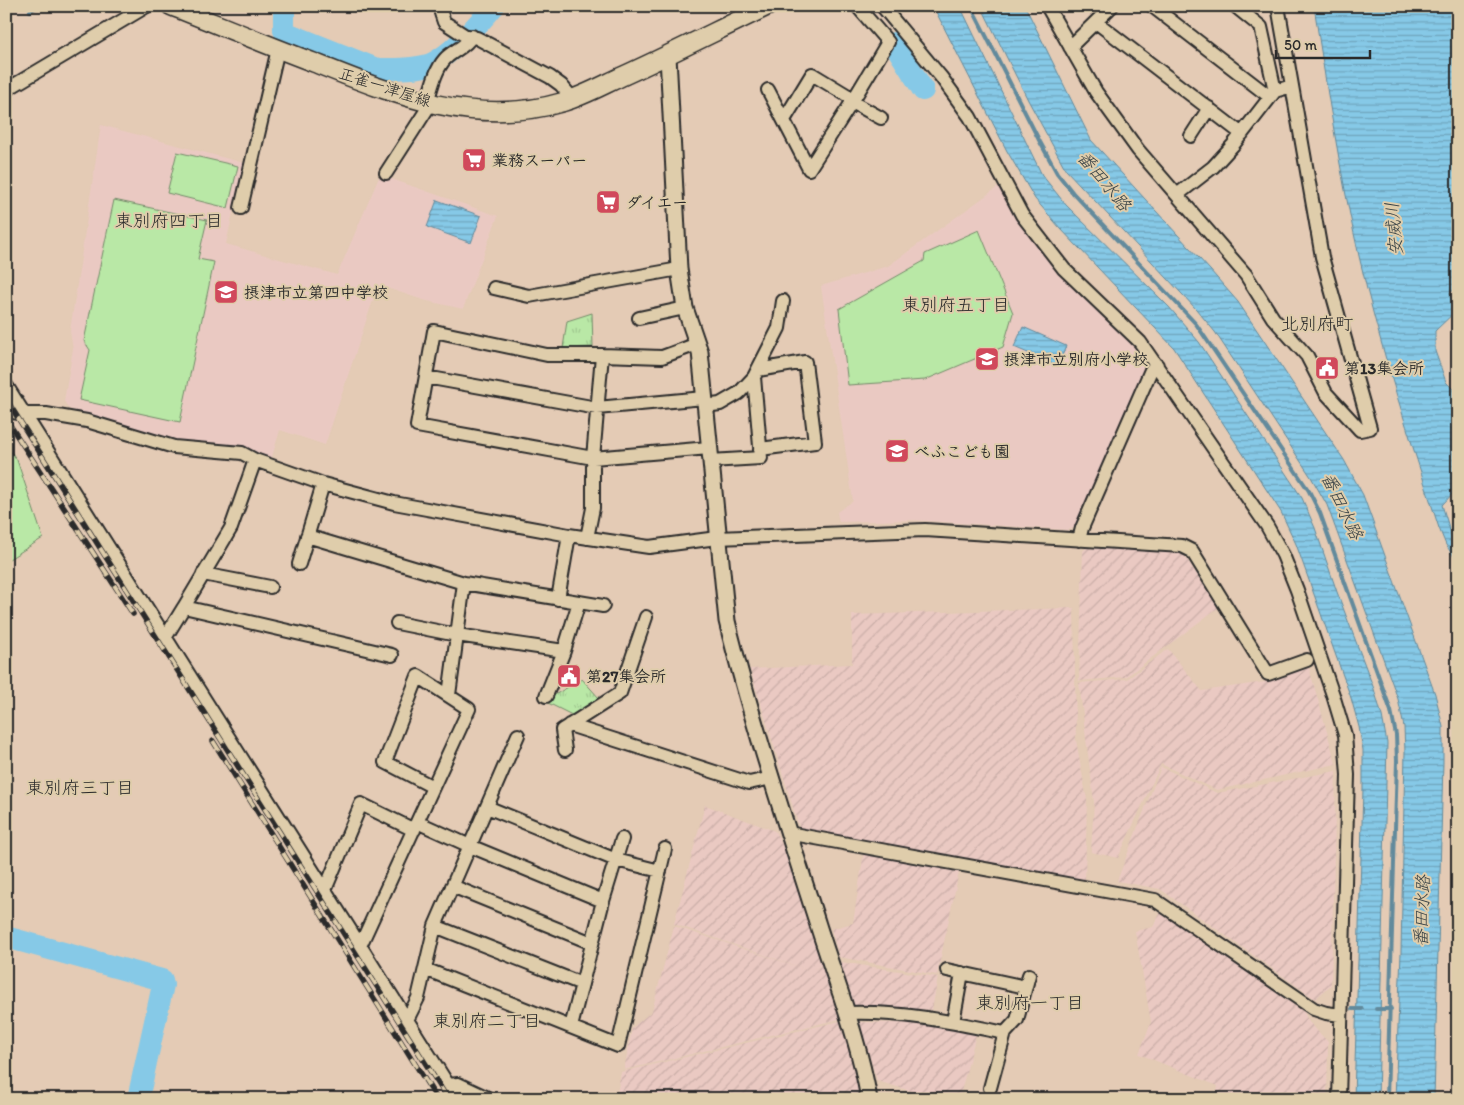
<svg xmlns="http://www.w3.org/2000/svg" width="1464" height="1105" font-family="Itim,'Klee One',sans-serif">
	<defs>
		<pattern id="industrial-furrows" width="10" height="10" patternUnits="userSpaceOnUse" patternTransform="scale(1.25)"><rect width="10" height="10" fill="#eac9c2"/><path d="M-1 1l2-2M0 10L10 0M9 11l2-2" fill="none" stroke="#c9ada7"/></pattern>
		<pattern id="park-tufts" width="24" height="20" patternUnits="userSpaceOnUse" patternTransform="scale(1.25)"><rect width="24" height="20" fill="#b9e8a6"/><path d="M3 7l-1-3M5 7V3M7 7l1-3M15 17l-1-3M17 17v-4M19 17l1-3" fill="none" stroke="#9fc78f"/></pattern>
		<pattern id="water-rules" width="6" height="5" patternUnits="userSpaceOnUse" patternTransform="scale(1.25)"><rect width="6" height="5" fill="#86c9e7"/><path d="M0 2.5h6" fill="none" stroke="#6ea3bb"/></pattern>
	</defs>
	<rect width="100%" height="100%" fill="#e4cbb5"/>
	<filter id="ink" filterUnits="userSpaceOnUse"><feTurbulence type="fractalNoise" baseFrequency=".02" numOctaves="2"/><feDisplacementMap in="SourceGraphic" scale="10" xChannelSelector="R" yChannelSelector="G"/><feConvolveMatrix kernelMatrix="1 2 1 2 8 2 1 2 1" color-interpolation-filters="sRGB"/></filter>
	<g filter="url(#ink)">
		<path fill="#eac9c2" d="M101 125 244 163 226 244 337 275 380 175 498 216 463 309 423 300 378 285 325 445 280 430 271 460 250 449 172 442 69 409 64 401 73 349 70 331Z
			M998 187 1026 229 1084 298 1139 351 1145 367 1077 527 1068 530 913 520 839 522 837 512 853 501 821 286 888 266Z"/>
		<path fill="url(#industrial-furrows)" d="M1087 547 1182 552 1219 607 1126 677 1079 681 1083 551Z
			M1074 608 1076 740 1087 800 1085 882 800 830 750 669 852 664V615Z
			M1168 649 1202 691 1265 682 1308 664 1336 764 1217 790 1161 764 1118 858 1091 852 1094 802 1079 683 1127 679Z
			M1161 767 1217 793 1336 771 1331 985 1315 999 1160 889 1117 881Z
			M705 805 775 831 786 852 822 965 813 970 822 966 840 1019 624 1070 632 1028 652 1011 674 926 811 971 674 924Z
			M864 852 959 872 937 975 839 957 831 929 853 923Z
			M1161 912 1304 1012 1309 1022 1328 1042 1327 1099H1216L1218 1086 1139 1054 1151 1022 1135 931 1153 927Z
			M840 962 938 977 932 1010 854 1005Z
			M840 1021 859 1080 862 1099H616L621 1072Z
			M859 1022 930 1024 976 1035 959 1099H916L918 1093 877 1081Z"/>
		<path fill="url(#park-tufts)" stroke="#728a68" d="M592 313 593 347 563 348 567 321Z
			M582 679 599 698 572 715 548 703 551 697Z"/>
		<path fill="#b9e8a6" stroke="#728a68" d="M177 152 238 166 228 208 167 193Z
			M114 200 207 220 198 259 214 262 180 422 79 400 90 350 84 341Z
			M979 230 1013 313 1003 347 925 380 848 385 839 309 924 261 925 254Z
			M6 445 17 460 43 538 6 561Z"/>
		<path fill="url(#water-rules)" stroke="#628a9c" d="M933 6H960L1042 175 1066 205 1169 307 1199 342 1302 498 1315 528 1337 592 1374 689 1382 716 1387 743 1378 1099H1354L1363 789V750L1359 727 1351 698 1296 544 1281 512 1174 348 1060 228 1035 199 1007 151Z
			M981 6H1025L1091 140 1210 270 1238 302 1344 460 1363 495 1435 694 1443 727V762L1434 1099H1395L1401 953 1405 752 1404 727 1398 699 1327 505 1311 477 1215 332 1196 309 1066 170 1028 100Z
			M1314 6H1447L1458 20V289L1450 292 1451 298 1456 303 1458 309 1435 331V351L1446 382 1458 394V491L1456 490 1442 505 1452 537 1458 547V563L1446 545 1439 528C1410 438 1380 348 1359 256 1340 174 1327 90 1314 6Z
			M437 200 481 216 471 243 427 227Z
			M1023 327 1066 346 1058 366 1014 347Z"/>
		<g fill="none" stroke-linecap="round" stroke-linejoin="round">
			<path stroke="#628a9c" stroke-width="4" d="M971 6 1040 142 1057 173 1073 193 1196 324 1309 491 1320 513 1391 711 1396 735 1397 761 1387 1099
				M30 11 38 6
				M1352 1009H1362
				M1376 1009H1391"/>
			<path stroke="#86c9e7" stroke-width="22" d="M284 6V30L289 34 374 68C386 70 419 69 431 64 454 53 477 25 494 6
				M894 43 923 90
				M6 937 162 980 163 985 138 1099"/>
			<defs>
				<path id="minor" d="M442 6 441 13 444 22 464 35 477 38 550 77 561 85 573 99
					M882 6 941 77 970 117 1022 215 1064 269 1140 342 1267 526 1283 555 1297 590 1333 695 1345 735 1348 775 1339 1099
					M1047 6 1096 92 1138 150 1246 275 1273 318 1307 356 1326 393 1360 430 1370 428 1322 257 1278 6
					M1152 6 1270 97
					M1235 6 1261 27 1275 91
					M1096 22 1242 134
					M1070 47 1112 6
					M6 90 147 6
					M768 90 809 169 852 102 888 42 857 6
					M427 103C431 89 435 70 445 59 453 50 465 48 472 36
					M784 120 812 74 850 97 852 102 881 118
					M1191 136 1209 108
					M386 173 431 103
					M1177 195 1213 167 1233 145 1275 91 1292 86
					M241 208 278 49
					M494 288 529 296 679 269
					M639 318 685 308
					M697 344 662 357 602 355H547L434 331 417 426 593 458 709 448
					M758 370 805 362 815 442 760 449
					M426 377 597 408 704 398
					M6 385 457 1099
					M705 406 720 404 739 393 754 377 779 328 783 301
					M6 411 25 414H46L87 421 174 447 242 453 255 460 323 484 394 503 569 535 649 547 717 538 925 530 1182 546 1192 551 1268 674 1307 660
					M710 461 761 458 754 377
					M307 536 464 583 603 606
					M587 538 593 508V458L602 355
					M1079 540 1082 528 1151 370 1157 365
					M299 564 323 484
					M203 574 270 587
					M558 599 569 535
					M184 607 231 528 255 460
					M397 623 457 635 564 651
					M165 638 184 607 392 655
					M449 695 464 583
					M546 696 564 651 579 602
					M569 725 749 783 772 778
					M565 750 562 730 620 693 646 617
					M487 807 616 860 660 871
					M417 822 470 846 603 901
					M788 833 1155 900 1314 1009 1326 1013 1341 1015
					M452 886 592 943
					M325 890 361 804 414 830
					M435 926 582 984
					M360 946 469 709 418 676 385 762 433 787
					M425 969 618 1046 665 849
					M947 970 1026 987
					M847 1013C901 1011 952 1022 1005 1033
					M407 1020 418 998 435 926 518 735
					M953 1022 962 973
					M571 1027 603 901 622 839
					M448 1085 458 1084 490 1099
					M990 1088 1005 1033 1017 1020 1029 975"/>
				<path id="tertiary" d="M668 56 679 269 685 308 700 352 727 621C752 723 786 824 818 925 836 982 859 1040 869 1099"/>
				<path id="secondary" d="M171 6C219 25 267 45 315 63 395 95 475 128 563 102 584 96 605 84 625 75 673 53 720 29 768 6"/>
			</defs>
			<use href="#minor" stroke="#2b2b2b" stroke-width="16"/>
			<use href="#tertiary" stroke="#2b2b2b" stroke-width="19"/>
			<use href="#secondary" stroke="#2b2b2b" stroke-width="21"/>
			<use href="#minor" stroke="#dfcdab" stroke-width="12"/>
			<use href="#tertiary" stroke="#dfcdab" stroke-width="15"/>
			<use href="#secondary" stroke="#dfcdab" stroke-width="18"/>
			<defs>
				<path id="rail" d="M6 399 448 1099
					M6 419 133 614
					M213 741 437 1099"/>
			</defs>
			<use href="#rail" stroke="#2b2b2b" stroke-width="5.5"/>
			<use href="#rail" stroke="#dfcdab" stroke-width="4" stroke-dasharray="11" stroke-linecap="butt"/>
		</g>
	</g>
	<defs>
		<symbol id="supermarket-square" viewBox="-11 -11 22 22"><rect x="-9" y="-9" width="18" height="18" rx="4" fill="#d1495b" stroke="#dfcdab"/><path d="M-6-5.5h2.5l.6 2H6L4.5 2H-2.5L-4.4-4H-6ZM-1.5 3.2a1.3 1.3 0 1 0 .1 0ZM3 3.2a1.3 1.3 0 1 0 .1 0Z" fill="#fff"/></symbol>
		<symbol id="school-square" viewBox="-11 -11 22 22"><rect x="-9" y="-9" width="18" height="18" rx="4" fill="#d1495b" stroke="#dfcdab"/><path d="M0-5L7-2L0 1L-7-2ZM-4 1L0 2.5L4 1V4Q0 6-4 4Z" fill="#fff"/></symbol>
		<symbol id="civic-square" viewBox="-11 -11 22 22"><rect x="-9" y="-9" width="18" height="18" rx="4" fill="#d1495b" stroke="#dfcdab"/><path d="M-.6-6.5H3V-4.5H.6V-3L4-1V1h2V6H-6V1h2V-1L-.6-3ZM-1.2 2.5V6h2.4V2.5Z" fill="#fff"/></symbol>
	</defs>
	<g fill-rule="evenodd">
		<use href="#supermarket-square" x="460" y="146" width="28" height="28"/>
		<use href="#supermarket-square" x="594" y="188" width="28" height="28"/>
		<use href="#school-square" x="212" y="278" width="28" height="28"/>
		<use href="#school-square" x="973" y="345" width="28" height="28"/>
		<use href="#civic-square" x="1313" y="354" width="28" height="28"/>
		<use href="#school-square" x="883" y="437" width="28" height="28"/>
		<use href="#civic-square" x="555" y="662" width="28" height="28"/>
	</g>
	<g text-anchor="middle" dominant-baseline="central" stroke-width="4" stroke-linejoin="round" paint-order="stroke">
		<g font-size="16" fill="#2b2b2b" stroke="#dfcdab">
			<text transform="translate(385 87) rotate(18)">正雀一津屋線</text>
		</g>
		<g font-size="16" font-weight="bold" fill="#2b2b2b" stroke="#dfcdab" text-anchor="start">
			<text x="492" y="160">業務スーパー</text>
			<text x="626" y="202">ダイエー</text>
			<text x="244" y="292">摂津市立第四中学校</text>
			<text x="1004" y="359">摂津市立別府小学校</text>
			<text x="1344" y="368">第13集会所</text>
			<text x="914" y="451">べふこども園</text>
			<text x="586" y="676">第27集会所</text>
		</g>
		<g font-size="18" font-style="italic" fill="#394347" stroke="#dfcdab">
			<text transform="translate(1104 181) rotate(50)">番田水路</text>
			<text transform="translate(1394 229) rotate(-95)">安威川</text>
			<text transform="translate(1342 506) rotate(64)">番田水路</text>
			<text transform="translate(1422 911) rotate(-88)">番田水路</text>
		</g>
		<g font-size="18" fill="#2b2b2b" stroke="#dfcdab">
			<text x="169" y="221">東別府四丁目</text>
			<text x="956" y="305">東別府五丁目</text>
			<text x="1317" y="324">北別府町</text>
			<text x="80" y="788">東別府三丁目</text>
			<text x="1030" y="1003">東別府一丁目</text>
			<text x="487" y="1021">東別府二丁目</text>
		</g>
	</g>
	<rect width="1464" height="1105" fill="none" stroke="#dfcdab" stroke-width="25"/>
	<rect x="12" y="12" width="1439" height="1080" fill="none" stroke="#2b2b2b" stroke-width="2" filter="url(#ink)"/>
	<path d="M1276 50v8h94v-8" fill="none" stroke="#2b2b2b" stroke-width="2.5"/>
	<text x="1284" y="50" font-size="15" fill="#2b2b2b" stroke="#dfcdab" stroke-width="4" paint-order="stroke">50 m</text>
</svg>
